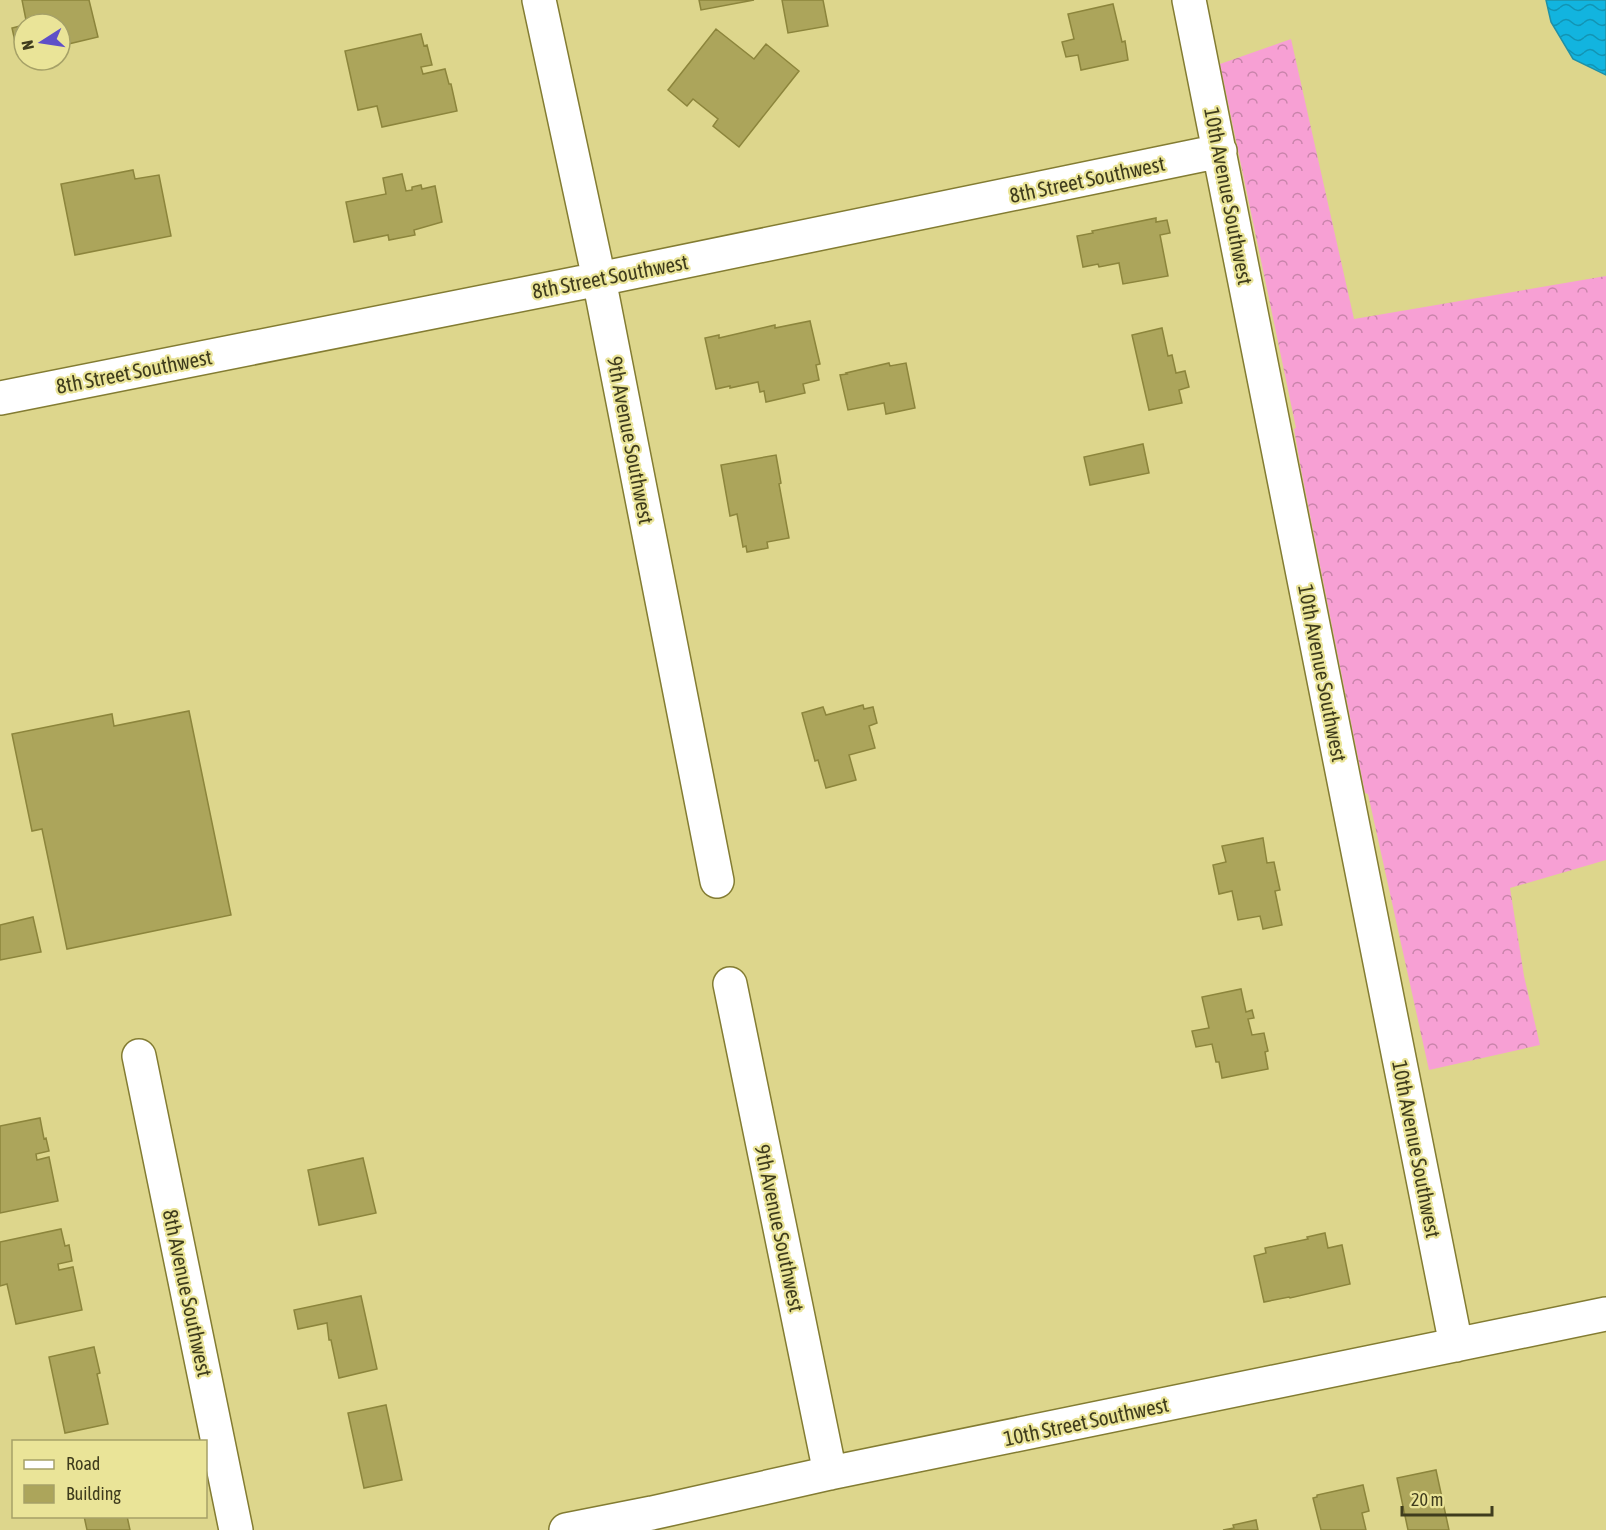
<svg xmlns="http://www.w3.org/2000/svg" width="1606" height="1530" font-family="'Asap Condensed',sans-serif">
	<defs>
		<pattern id="forest-crowns" width="20" height="18" patternUnits="userSpaceOnUse" patternTransform="scale(1.5)"><rect width="20" height="18" fill="#f7a0d4"/><path d="M2 6a3 3 0 1 1 6 0M12 15a3 3 0 1 1 6 0" fill="none" stroke="#c984ab"/></pattern>
		<pattern id="water-waves" width="16" height="10" patternUnits="userSpaceOnUse" patternTransform="scale(1.5)"><rect width="16" height="10" fill="#12b4df"/><path d="M0 5q4-4 8 0t8 0" fill="none" stroke="#1294b4"/></pattern>
	</defs>
	<rect width="100%" height="100%" fill="#ddd68c"/>
	<path fill="url(#forest-crowns)" d="M1291 39 1354 319 1606 276V860L1510 888 1524 976 1540 1045 1429 1070 1368 794 1365 793 1301 469 1294 429 1296 428 1220 64Z"/>
	<path fill="url(#water-waves)" stroke="#2090a5" stroke-width="1.5" d="M1546 0H1606V75L1573 59 1551 22Z"/>
	<path fill="#aca55b" stroke="#8c853c" stroke-width="1.5" d="M22 0H89L98 37 60 46V24H29L46 20 45 16 26 20Z
		M699 0H754L701 10Z
		M782 0H823L828 26 788 33Z
		M1113 4 1122 42 1125 41 1128 60 1081 70 1078 55 1066 57 1062 42 1074 39 1068 14Z
		M24 25V54L18 55 12 28Z
		M716 29 754 59 766 44 799 71 739 147 713 126 718 119 693 99 687 106 668 90Z
		M421 34 424 46 427 45 432 65 421 67 423 74 445 69 449 84H451L457 111 382 127 377 106 358 110 345 51Z
		M133 170 135 179 159 175 171 236 75 255 61 184Z
		M402 174 406 191 412 190V187L421 185 422 189 435 186 442 222 414 230 415 235 389 240 388 235 354 242 346 202 386 194 383 178Z
		M1156 218V222L1167 220 1170 233 1160 235 1168 276 1123 284 1119 263 1099 267 1098 264 1083 267 1077 236 1093 233 1092 231Z
		M810 321 820 364 816 365 819 380 803 384 805 393 766 402 764 391 760 392 758 382 730 388V386L716 389 705 338 719 335V338L775 325V328Z
		M1162 328 1168 356 1172 355 1176 373 1185 371 1189 387 1179 390 1182 403 1149 410 1132 335Z
		M889 363 890 366 906 363 915 408 886 414 884 403 848 410 840 375 847 374 846 373Z
		M1143 444 1149 473 1090 485 1084 457Z
		M776 455 781 483 779 484 789 538 767 542 768 548 747 552 746 546 743 547 737 514 730 516 721 465Z
		M863 705 864 709 873 707 877 723 869 726 875 748 849 755 856 780 826 788 818 760 815 761 802 713 823 707 826 715Z
		M189 711 231 915 67 949 42 829 32 831 12 734 112 714 114 726Z
		M1263 838 1267 863 1274 862 1280 890 1275 891 1282 925 1263 929 1260 916 1238 920 1232 891 1219 894 1213 865 1226 862 1222 846Z
		M33 917 41 952 0 960V925Z
		M1241 989 1246 1012 1252 1010 1254 1018 1248 1019 1252 1035 1264 1033 1268 1051 1265 1052 1268 1069 1222 1078 1219 1062H1216L1212 1044 1196 1047 1192 1031 1209 1028 1202 997Z
		M40 1118 44 1139 46 1138 49 1151 36 1154 37 1160 49 1157 58 1201 0 1213V1126Z
		M363 1158 376 1213 319 1225 308 1170Z
		M61 1229 65 1246 69 1245 72 1261 58 1264 59 1270 73 1267 82 1310 16 1324 7 1284 0 1286V1242Z
		M1325 1233 1328 1248 1342 1245 1350 1284 1290 1298 1289 1297 1264 1302 1254 1256 1266 1253 1265 1248 1308 1239 1307 1237Z
		M361 1296 377 1369 339 1378 331 1340H329L327 1323 298 1329 294 1310Z
		M94 1347 100 1373 97 1374 108 1424 65 1433 49 1357Z
		M386 1405 402 1480 364 1488 348 1413Z
		M1436 1470 1449 1530H1408L1397 1478Z
		M1363 1485 1369 1511 1362 1513 1366 1530H1321L1313 1498 1317 1497V1495Z
		M84 1516H127L130 1530H87Z
		M1256 1520 1258 1530H1223L1234 1528 1233 1525Z"/>
	<g fill="none" stroke-linecap="round" stroke-linejoin="round">
		<defs>
			<path id="street" d="M539 0 599 279 717 881
				M1189 0 1456 1345
				M0 398 599 279 1220 151
				M730 984 830 1473
				M139 1056 236 1530
				M566 1530 652 1513 830 1473 1606 1314"/>
		</defs>
		<use href="#street" stroke="#837c32" stroke-width="36"/>
		<use href="#street" stroke="#fff" stroke-width="33"/>
	</g>
	<g text-anchor="middle" dominant-baseline="central" stroke-width="4.5" stroke-linejoin="round" paint-order="stroke">
		<g font-size="21" fill="#3f3c1d" stroke="#eae498">
			<text transform="translate(1087 179) rotate(-12)">8th Street Southwest</text>
			<text transform="translate(1229 196) rotate(79)">10th Avenue Southwest</text>
			<text transform="translate(610 276) rotate(-11)">8th Street Southwest</text>
			<text transform="translate(134 371) rotate(-11)">8th Street Southwest</text>
			<text transform="translate(631 440) rotate(79)">9th Avenue Southwest</text>
			<text transform="translate(1323 673) rotate(79)">10th Avenue Southwest</text>
			<text transform="translate(1417 1149) rotate(79)">10th Avenue Southwest</text>
			<text transform="translate(780 1228) rotate(78)">9th Avenue Southwest</text>
			<text transform="translate(188 1293) rotate(78)">8th Avenue Southwest</text>
			<text transform="translate(1086 1421) rotate(-12)">10th Street Southwest</text>
		</g>
	</g>
	<rect x="12" y="1440" width="195" height="78" fill="#eae498" stroke="#a6a167" stroke-width="1.5"/>
	<rect x="24" y="1460" width="30" height="9" fill="#ffffff" stroke="#a6a167" stroke-width="1.5"/>
	<text x="66" y="1470" font-size="18" fill="#3f3c1d">Road</text>
	<rect x="24" y="1485" width="30" height="18" fill="#aca55b" stroke="#a6a167" stroke-width="1.5"/>
	<text x="66" y="1500" font-size="18" fill="#3f3c1d">Building</text>
	<g transform="translate(42 42) rotate(258)"><circle r="28" fill="#eae498" stroke="#a6a167" stroke-width="1.5"/>
	<path d="M0-4.5L10 22L0 15L-10 22Z" fill="#5e4fc8"/>
	<text y="-9" font-size="16" font-weight="bold" text-anchor="middle" fill="#3f3c1d">N</text>
	</g>
	<path d="M1402 1506v9h90v-9" fill="none" stroke="#3f3c1d" stroke-width="3"/>
	<text x="1411" y="1506" font-size="18" fill="#3f3c1d" stroke="#eae498" stroke-width="4.5" paint-order="stroke">20 m</text>
</svg>
